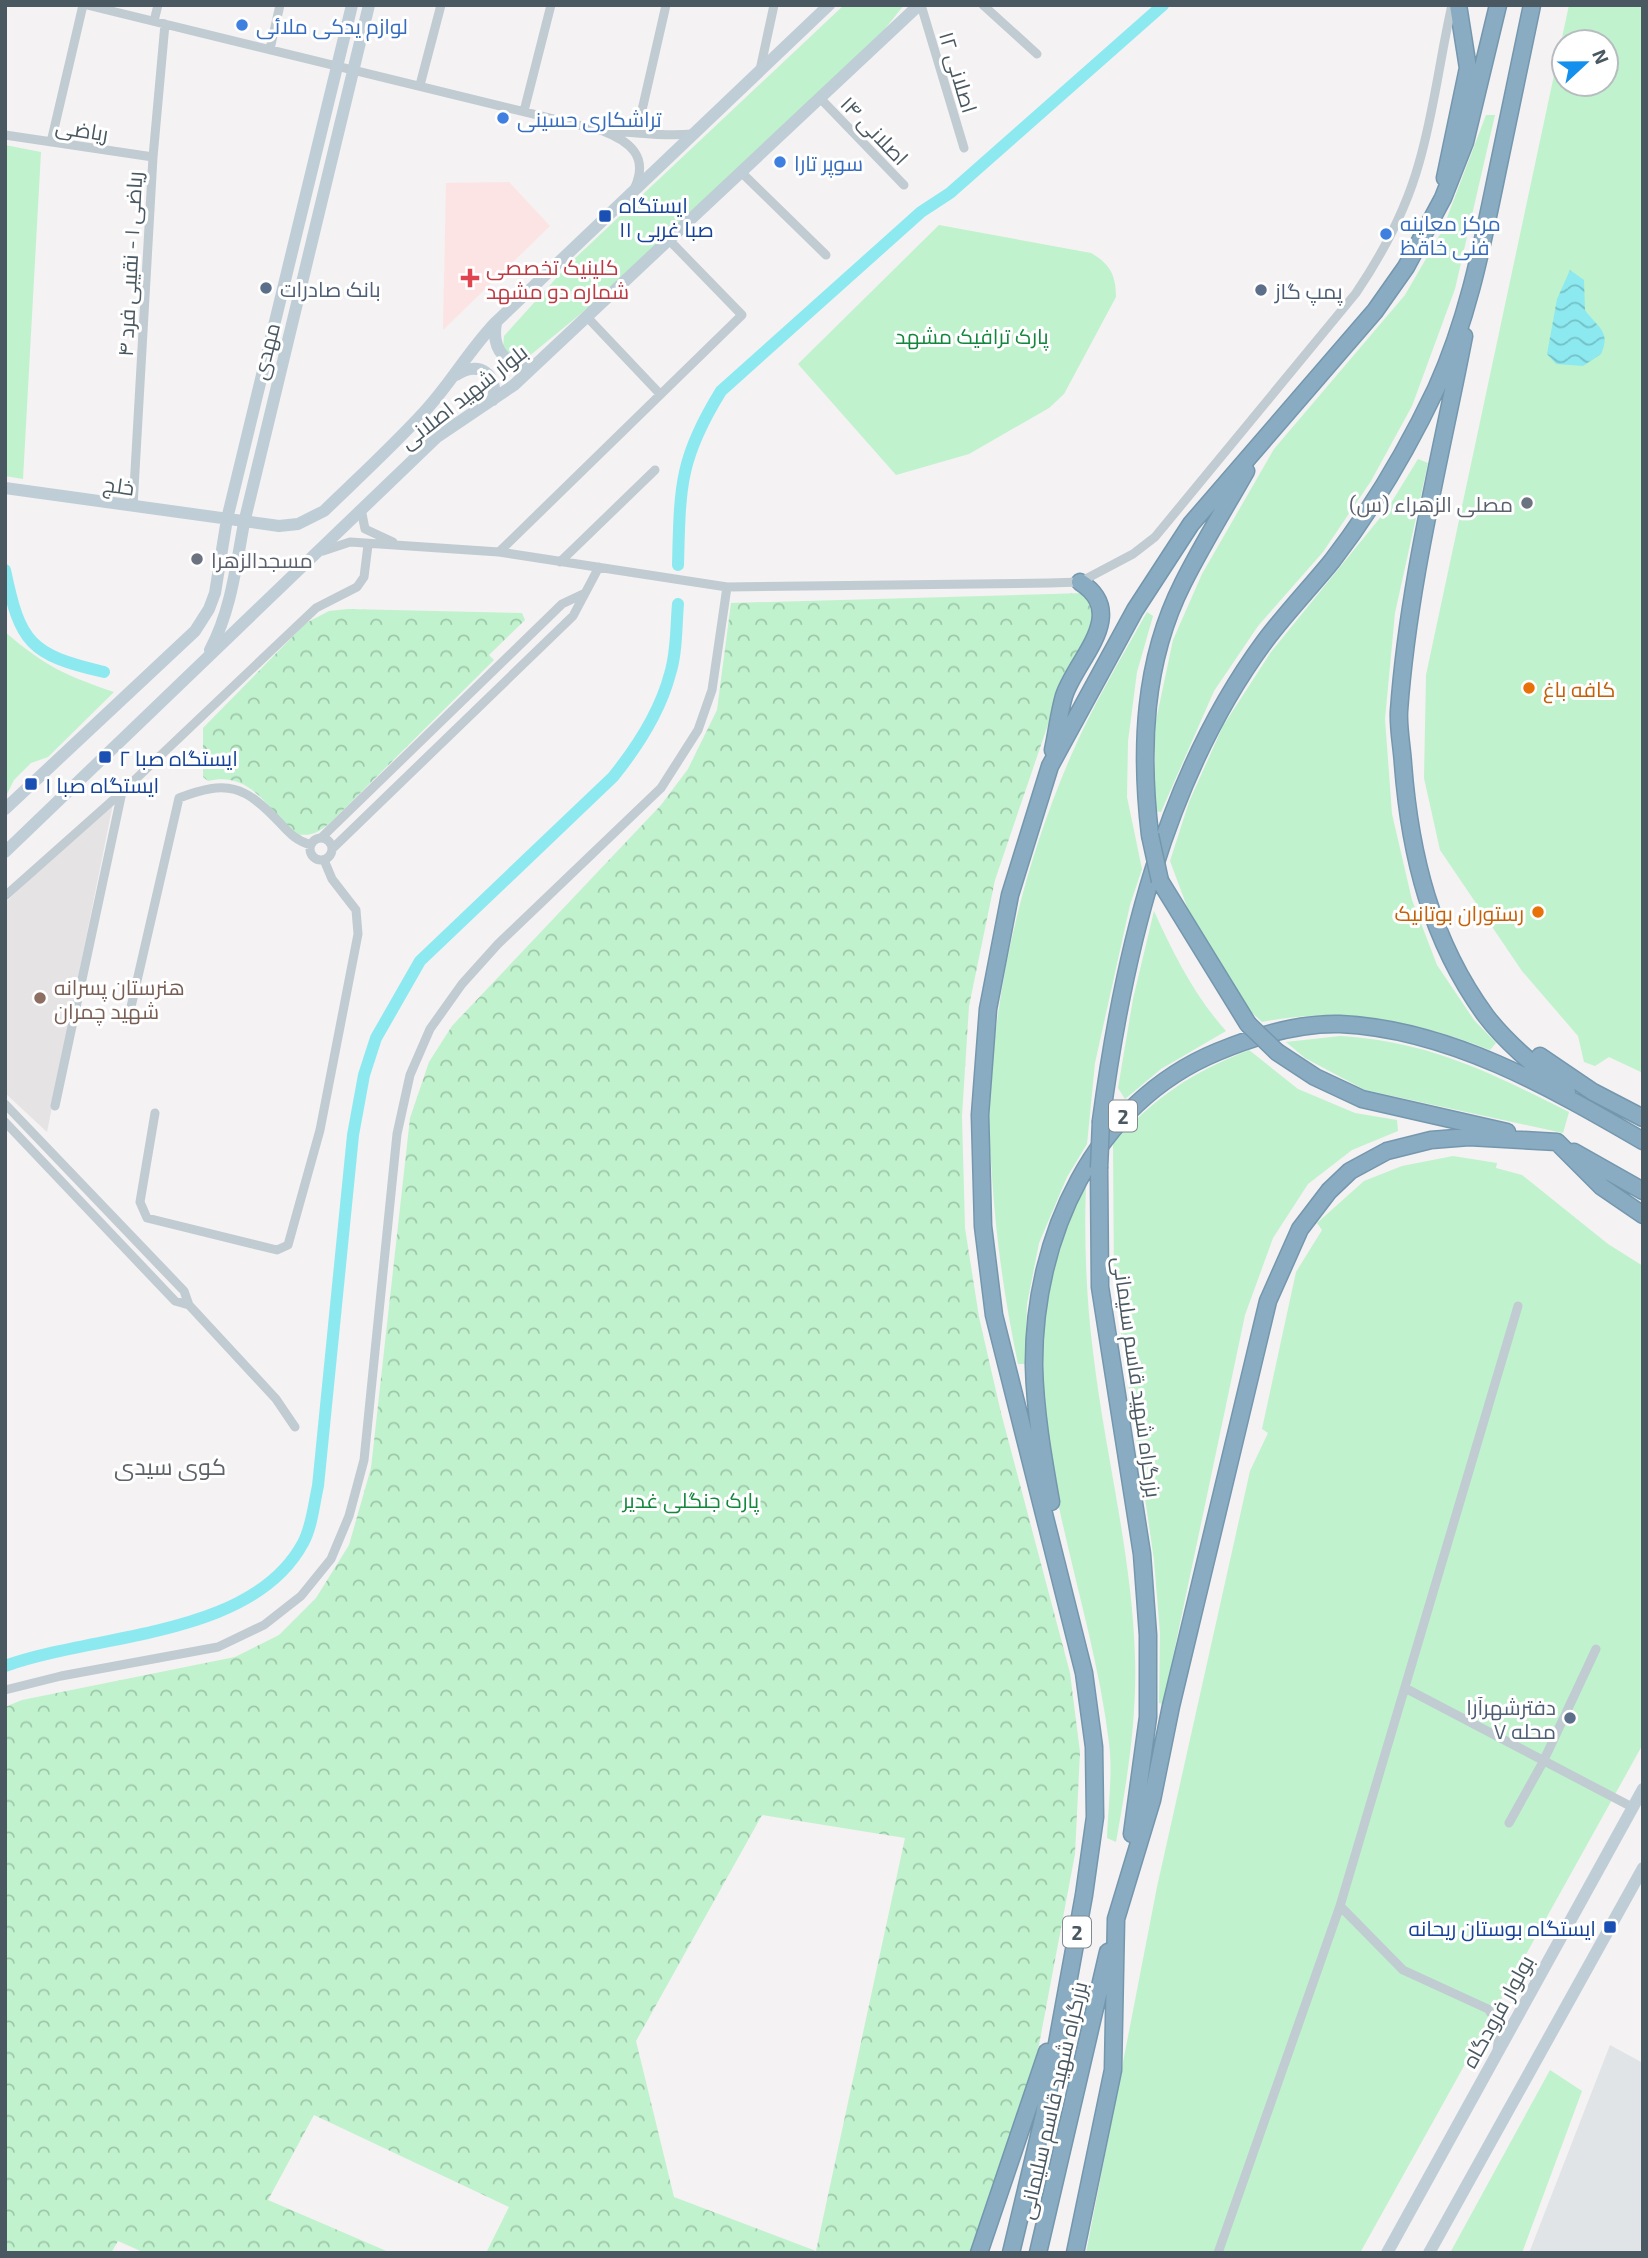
<svg xmlns="http://www.w3.org/2000/svg" width="1648" height="2258" font-family="'Exo 2',Cairo,sans-serif">
	<defs>
		<pattern id="forest-crowns" width="20" height="18" patternUnits="userSpaceOnUse" patternTransform="scale(1.75)"><rect width="20" height="18" fill="#c0f2cd"/><path d="M2 6a3 3 0 1 1 6 0M12 15a3 3 0 1 1 6 0" fill="none" stroke="#9ec7aa"/></pattern>
		<pattern id="water-waves" width="16" height="10" patternUnits="userSpaceOnUse" patternTransform="scale(1.75)"><rect width="16" height="10" fill="#8ce9f0"/><path d="M0 5q4-4 8 0t8 0" fill="none" stroke="#74c0c6"/></pattern>
	</defs>
	<rect width="100%" height="100%" fill="#f4f2f2"/>
	<path fill="#e5e3e4" d="M114 799 47 1132 5 1093V903Z"/>
	<path fill="#fce4e5" d="M509 182 550 226 443 330 446 183Z"/>
	<path fill="#e1e4e6" d="M1610 2045 1643 2063V2253H1529Z"/>
	<path fill="#c0f2cd" fill-rule="evenodd" d="M844 5H904L880 35 606 293 528 357 518 360 503 348 504 336 570 263Z
		M1569 5H1643V1073L1609 1057 1595 1066 1584 1062 1578 1036 1522 971 1440 850 1424 778 1426 675ZM1564 42H1606V84H1564Z
		M1486 115H1495L1455 289 1412 406 1371 481 1323 552 1258 626 1214 691 1161 812 1155 811V725L1173 640 1202 574 1274 449 1405 295 1442 231Z
		M5 145 41 152 23 479 5 476Z
		M939 225 1091 253C1110 264 1116 275 1116 297L1064 394 1049 408 969 454 896 475 798 364Z
		M1418 459 1428 463 1395 613 1385 719 1392 814 1412 900 1437 965 1474 1020 1496 1043 1490 1050C1417 1021 1340 1006 1262 1022L1248 1009 1192 920 1170 861 1189 802 1223 726 1271 652 1388 508Z
		M1147 612 1153 616 1137 672 1128 741 1127 797 1142 869 1130 905 1095 1063 1087 1144 1067 1177 1039 1243 1027 1304 1025 1364H1018C1005 1302 996 1240 992 1176 991 1155 988 1133 989 1112 994 990 1022 870 1070 758 1092 707 1120 660 1147 612Z
		M5 632C45 666 64 675 114 692L48 757 31 763 14 780 5 798Z
		M1154 911C1174 955 1194 995 1226 1031L1161 1069 1125 1099 1118 1088 1133 999Z
		M1340 1036C1431 1042 1489 1072 1569 1112L1563 1133 1365 1090 1305 1058 1286 1042Z
		M1249 1050 1298 1089 1355 1113 1397 1120 1398 1131 1352 1150 1308 1184 1273 1238 1245 1315 1163 1704 1159 1703 1160 1633 1154 1560 1114 1285 1113 1143C1157 1096 1189 1074 1249 1050Z
		M1453 1156 1497 1163 1496 1168 1522 1175 1608 1244 1643 1266V1744L1360 2253H1086L1157 1887 1250 1471 1268 1433 1262 1429 1296 1272 1322 1230 1317 1223 1364 1181 1402 1166Z
		M1086 1183C1084 1240 1086 1296 1093 1352 1105 1454 1132 1554 1135 1657 1137 1720 1127 1781 1116 1842L1107 1838C1108 1807 1113 1773 1109 1743 1090 1581 1007 1416 1057 1251 1064 1228 1076 1205 1086 1183Z
		M1550 2070 1582 2091 1522 2253H1450Z"/>
	<path fill="url(#forest-crowns)" fill-rule="evenodd" d="M1086 593 1095 622 1058 695 995 880 969 1006 962 1116 965 1228 979 1317 1001 1413 1070 1673 1080 1752 1075 1854 1038 2050 972 2253H486L509 2207 314 2115 268 2200 391 2253H145L118 2241 111 2253H5V1707L22 1700 235 1657 279 1635 316 1598 349 1545 371 1468 410 1118 429 1062 452 1026 661 805 688 769 717 710 731 603ZM762 1815 905 1838 816 2251 674 2197 636 2041Z
		M348 609 522 613 525 620 489 655 494 660 331 822C319 832 312 837 295 834 268 809 251 771 208 781L203 777V728L306 623 329 611Z"/>
	<path fill="url(#water-waves)" d="M1570 270 1584 280 1585 310C1596 326 1612 331 1601 354L1583 366 1556 364 1547 354 1557 299Z"/>
	<g fill="none" stroke-linecap="round" stroke-linejoin="round">
		<path stroke="#8ce9f0" stroke-width="12" d="M678 565C680 487 679 459 721 391L921 212 950 193 1163 5
			M5 570C20 643 30 655 104 672
			M5 1666C96 1633 252 1638 303 1543 312 1527 314 1503 318 1486L353 1135 364 1075 376 1038 420 961 613 777C638 746 660 712 670 674 677 652 676 626 678 604"/>
		<defs>
			<path id="highway" d="M1445 178 1468 68 1458 5
				M1464 336C1440 460 1408 585 1399 711 1398 728 1402 747 1403 764 1410 855 1431 941 1486 1016 1508 1045 1539 1069 1567 1092
				M1053 750C1057 732 1059 713 1064 696 1076 659 1130 614 1080 582
				M1150 835C1140 750 1143 662 1183 583 1202 545 1225 508 1246 471
				M1160 881 1248 1024
				M1277 1052 1315 1077 1362 1099 1507 1132
				M1540 1056 1593 1092 1643 1118
				M1101 1121C1123 955 1164 778 1265 641 1286 613 1310 588 1332 561 1372 509 1408 448 1436 389 1467 321 1481 251 1496 178 1508 121 1520 63 1532 5
				M1574 1152 1643 1191
				M1099 1168 1100 1287 1142 1554 1148 1635V1717L1132 1834
				M1051 1502C1043 1457 1035 1411 1034 1366 1033 1237 1094 1103 1217 1052 1255 1036 1298 1023 1340 1024 1449 1029 1550 1087 1643 1141
				M979 2253 1047 2052
				M1011 2253 1044 2115 1084 1895 1095 1817 1094 1747 1084 1673 994 1315 983 1226 980 1115 988 1009 1010 895 1050 766 1135 610 1191 524 1375 311 1406 267 1443 198 1465 142 1498 5
				M1038 2253 1108 1952
				M1075 2253 1113 2070 1116 1919 1152 1800 1171 1706 1268 1301 1300 1229 1329 1191 1350 1171 1387 1151 1431 1140 1469 1137 1557 1142 1602 1187 1643 1215"/>
		</defs>
		<use href="#highway" stroke="#7497ae" stroke-width="19"/>
		<path stroke="#c0cbd2" stroke-width="9" d="M87 5 603 131C629 141 649 156 635 187
			M921 5 964 148
			M983 5 1037 54
			M154 21 158 5
			M270 49 280 5
			M760 70 774 5
			M420 85 441 5
			M821 99 904 185
			M524 111 551 5
			M608 131C637 132 663 137 692 134
			M637 132 666 5
			M5 135 153 157
			M51 142 83 5
			M742 173 826 255
			M588 318 660 394
			M133 506 153 157 165 24
			M361 509 365 529 393 542
			M323 551 350 542 499 552 727 587 1049 583 1080 582 1133 554 1155 537 1356 293C1383 253 1406 210 1419 163 1434 112 1440 57 1452 5
			M499 552 742 315 670 241
			M560 562 655 470
			M321 838 562 604 583 594
			M310 849a11 11 0 1 1 22 0a11 11 0 1 1-22 0Z
			M332 849 573 616 599 567
			M5 896 122 792 316 608 357 587 364 577 368 545
			M128 1020 179 798C228 779 245 786 280 823 290 834 297 841 311 845
			M5 1104 184 1291 189 1305 276 1399 295 1427
			M55 1106 122 792
			M155 1113 140 1202 147 1218 277 1250 288 1245 320 1130 358 934 356 910 332 879 324 860
			M5 1122 175 1301 189 1305
			M1405 1688 1632 1807
			M5 1690 61 1676 218 1647 264 1625 301 1596 331 1559 349 1516 364 1460 397 1134 410 1075 430 1029 462 984 498 944 661 788 698 730 712 690 727 587
			M1509 1823 1543 1762 1596 1649
			M1340 1906 1403 1970 1488 2009 1500 2026 1497 2051
			M1218 2253 1340 1906 1518 1306"/>
		<path stroke="#bfcdd6" stroke-width="12" d="M496 323C491 351 507 368 536 364
			M456 375C479 360 499 374 493 400
			M5 488 279 526 298 524 324 511C358 478 393 446 425 411 451 383 469 350 496 322L829 5
			M210 650C231 611 236 566 244 523L369 5
			M5 809 195 631 209 609 215 593 227 519 352 5
			M5 852 437 437 514 385 919 5
			M1387 2253 1643 1789
			M1429 2253 1643 1868"/>
		<use href="#highway" stroke="#89acc2" stroke-width="16"/>
		<defs>
			<path id="highway-bridge" d="M1150 835 1160 881
				M1248 1024 1277 1052
				M1099 1168 1101 1121"/>
		</defs>
		<use href="#highway-bridge" stroke="#7497ae" stroke-width="19" stroke-linecap="butt"/>
		<use href="#highway-bridge" stroke="#89acc2" stroke-width="16"/>
	</g>
	<g fill="#3f7fe0" stroke="#fff" stroke-width="2.5">
		<circle cx="242" cy="25" r="7"/>
		<circle cx="503" cy="118" r="7"/>
		<circle cx="780" cy="162" r="7"/>
		<circle cx="1386" cy="234" r="7"/>
	</g>
	<g fill="#1a4fb4" stroke="#fff" stroke-width="2.5">
		<rect x="598" y="209" width="14" height="14" rx="3.5"/>
		<rect x="98" y="750" width="14" height="14" rx="3.5"/>
		<rect x="24" y="777" width="14" height="14" rx="3.5"/>
		<rect x="1603" y="1920" width="14" height="14" rx="3.5"/>
	</g>
	<path fill="#e0444e" stroke="#fff" stroke-width="2.5" d="M466.5 267.5h7v7h7v7h-7v7h-7v-7h-7v-7h7z"/>
	<g fill="#5c6f8a" stroke="#fff" stroke-width="2.5">
		<circle cx="266" cy="288" r="7"/>
		<circle cx="1261" cy="290" r="7"/>
		<circle cx="1570" cy="1718" r="7"/>
	</g>
	<g fill="#6b7280" stroke="#fff" stroke-width="2.5">
		<circle cx="1527" cy="503" r="7"/>
		<circle cx="197" cy="559" r="7"/>
	</g>
	<g fill="#e8710a" stroke="#fff" stroke-width="2.5">
		<circle cx="1529" cy="688" r="7"/>
		<circle cx="1538" cy="912" r="7"/>
	</g>
	<circle fill="#8d6e63" stroke="#fff" stroke-width="2.5" cx="40" cy="998" r="7"/>
	<g text-anchor="middle" dominant-baseline="central" stroke-width="6" stroke-linejoin="round" paint-order="stroke">
		<g fill="#fff" stroke="#808a90" stroke-width="2">
			<rect x="1109" y="1100.5" width="28" height="31" rx="5"/>
			<rect x="1063" y="1916.5" width="28" height="31" rx="5"/>
		</g>
		<g font-size="19" font-weight="bold" fill="#495861">
			<text x="1123" y="1116">2</text>
			<text x="1077" y="1932">2</text>
		</g>
		<g font-size="21" fill="#366cbe" stroke="#fff" text-anchor="start">
			<text x="256" y="25">لوازم یدکی ملائی</text>
			<text x="517" y="118">تراشکاری حسینی</text>
			<text x="794" y="162">سوپر تارا</text>
			<text x="1400" y="222">مرکز معاینه<tspan x="1400" dy="24">فنی خاقظ</tspan></text>
		</g>
		<g font-size="21" fill="#495861" stroke="#fff">
			<text transform="translate(959 72) rotate(73)">اصلانی ۱۲</text>
			<text transform="translate(82 129) rotate(9)">ریاضی</text>
			<text transform="translate(875 130) rotate(46)">اصلانی ۱۴</text>
			<text transform="translate(129 264) rotate(-87)">ریاضی ۱ - نقیبی فرد ۴</text>
			<text transform="translate(265 351) rotate(-76)">مهدی</text>
			<text transform="translate(463 396) rotate(-38)">بلوار شهید اصلانی</text>
			<text transform="translate(119 485) rotate(8)">خلج</text>
			<text transform="translate(1138 1377) rotate(82)">بزرگراه شهید قاسم سلیمانی</text>
			<text transform="translate(1497 2011) rotate(-61)">بولوار فرودگاه</text>
			<text transform="translate(1052 2100) rotate(-77)">بزرگراه شهید قاسم سلیمانی</text>
		</g>
		<g font-size="21" fill="#164399" stroke="#fff" text-anchor="start">
			<text x="619" y="204">ایستگاه<tspan x="619" dy="24">صبا غربی ۱۱</tspan></text>
			<text x="119" y="757">ایستگاه صبا ۲</text>
			<text x="45" y="784">ایستگاه صبا ۱</text>
			<text x="1596" y="1927" text-anchor="end">ایستگاه بوستان ریحانه</text>
		</g>
		<g font-size="21" fill="#be3a42" stroke="#fff" text-anchor="start">
			<text x="486" y="266">کلینیک تخصصی<tspan x="486" dy="24">شمار‌ه دو مشهد</tspan></text>
		</g>
		<g font-size="21" fill="#4e5e75" stroke="#fff" text-anchor="start">
			<text x="280" y="288">بانک صادرات</text>
			<text x="1275" y="290">پمپ گاز</text>
			<text x="1556" y="1706" text-anchor="end">دفترشهرآرا<tspan x="1556" dy="24">محله ۷</tspan></text>
		</g>
		<g font-size="21" fill="#14873e" stroke="#fff">
			<text x="972" y="335">پارک ترافیک مشهد</text>
			<text x="691" y="1499">پارک جنگلی غدیر</text>
		</g>
		<g font-size="21" fill="#5b616d" stroke="#fff" text-anchor="end">
			<text x="1513" y="503">مصلی الزهراء (س)</text>
			<text x="211" y="559" text-anchor="start">مسجدالزهرا</text>
		</g>
		<g font-size="21" fill="#c56008" stroke="#fff" text-anchor="start">
			<text x="1543" y="688">کافه باغ</text>
			<text x="1524" y="912" text-anchor="end">رستوران بوتانیک</text>
		</g>
		<g font-size="21" fill="#785e54" stroke="#fff" text-anchor="start">
			<text x="54" y="986">هنرستان پسرانه<tspan x="54" dy="24">شهید چمران</tspan></text>
		</g>
		<g font-size="23" fill="#5e6367" stroke="#fff">
			<text x="170" y="1466">کوی سیدی</text>
		</g>
	</g>
	<rect width="1648" height="2258" fill="none" stroke="#495861" stroke-width="14"/>
	<g transform="translate(1585 63) rotate(68)"><circle r="33" fill="#ffffff" stroke="#b6bcc0" stroke-width="2"/>
	<path d="M0-5L12 26L0 18L-12 26Z" fill="#138fed"/>
	<text y="-10" font-size="19" font-weight="bold" text-anchor="middle" fill="#495861">N</text>
	</g>
</svg>
